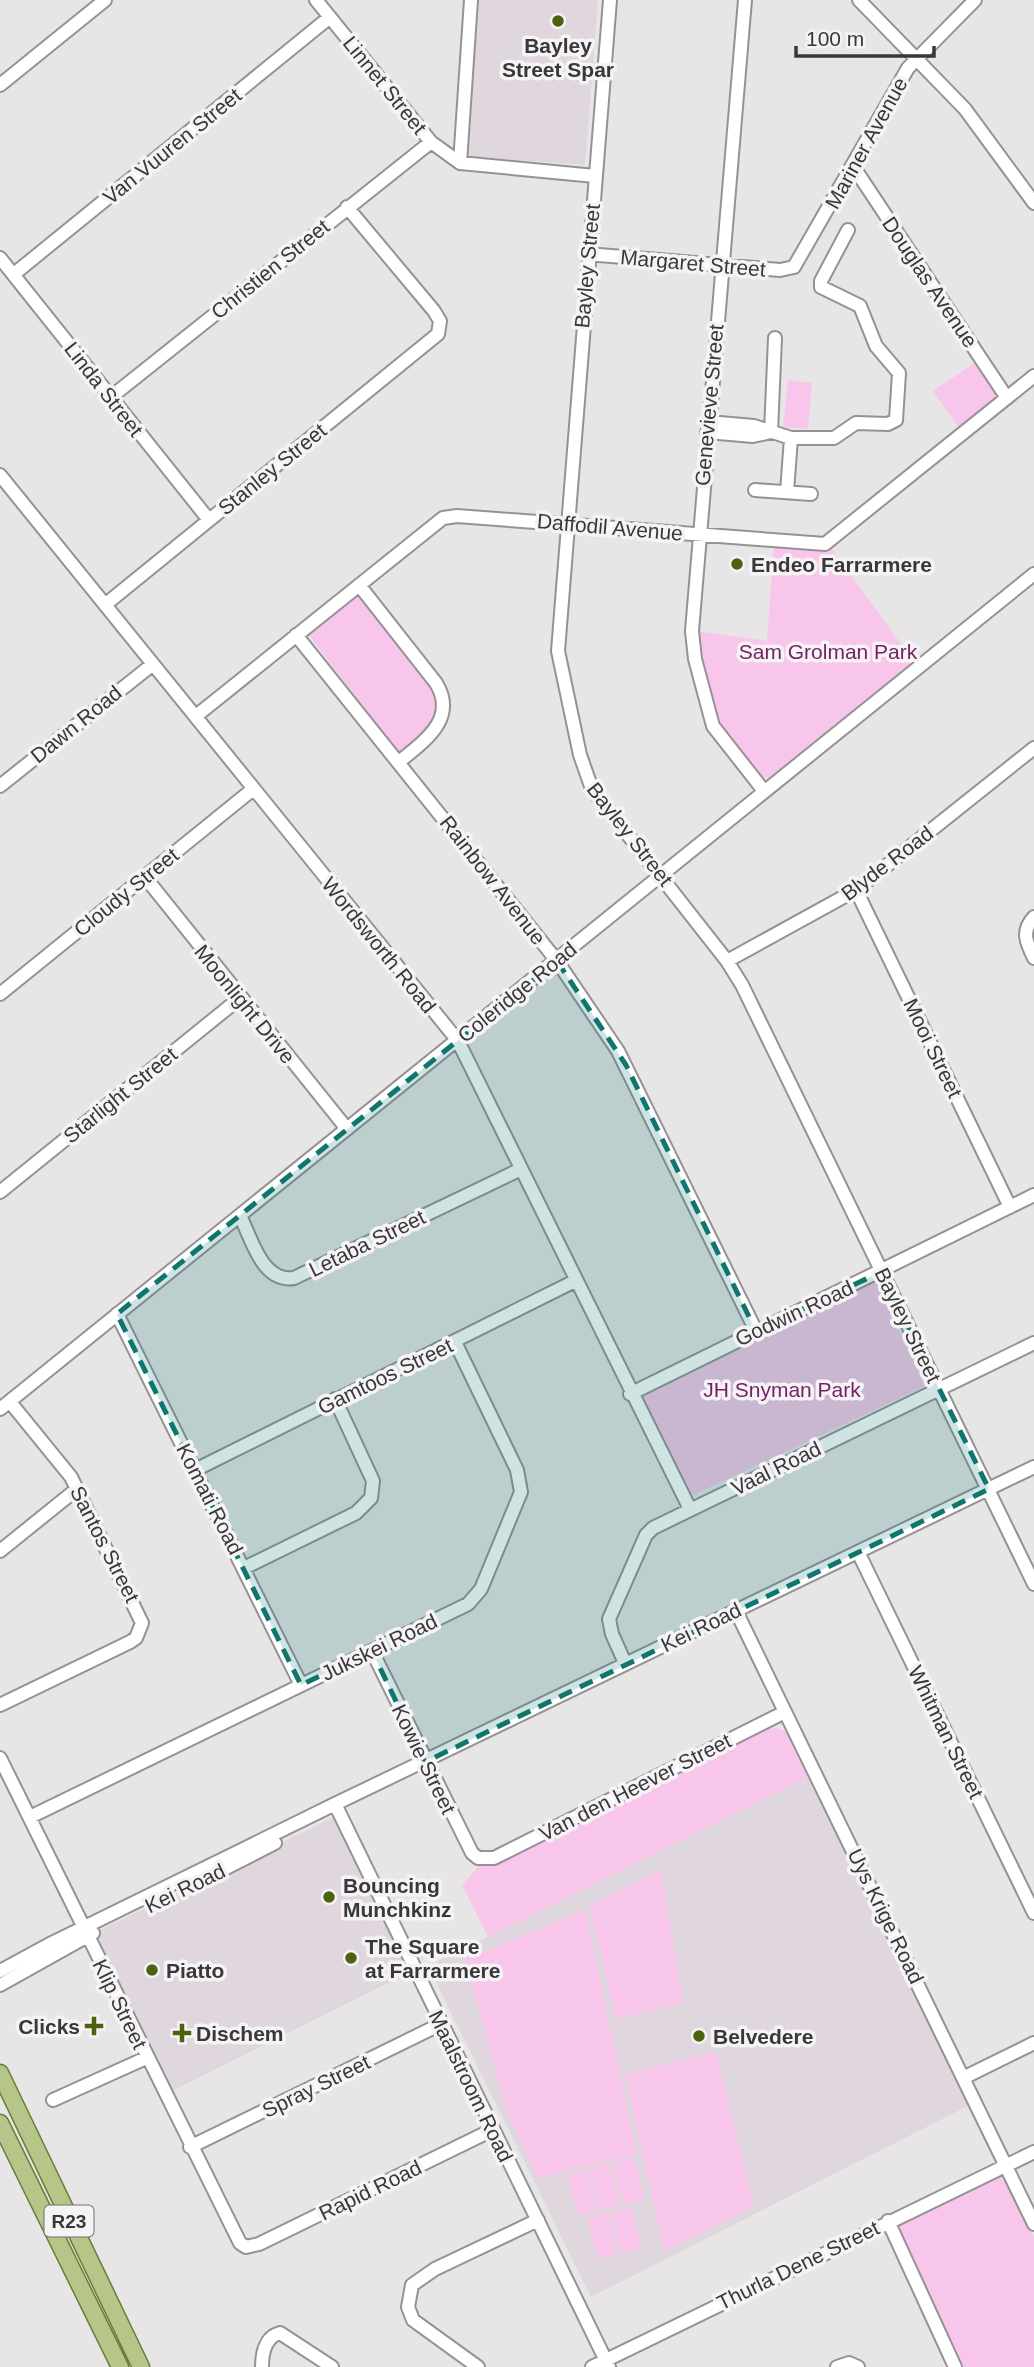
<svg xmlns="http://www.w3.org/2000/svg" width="1034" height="2367" font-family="Arial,sans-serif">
	<rect width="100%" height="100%" fill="#e8e5e7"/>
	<path fill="#e0d6dd" d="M479 0H598L585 165 466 156Z
		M808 1777 970 2105 591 2297 428 1966Z
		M334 1817 412 1971 172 2091 92 1934Z"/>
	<path fill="#f8c6ea" d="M979 360 999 388C995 409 976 417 959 428L933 391Z
		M788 380 812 383 808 429 783 427Z
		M774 544 829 545 914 662 772 777 760 778 715 718 696 631 767 641Z
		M359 589 434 682 439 708 422 736 400 755 308 634Z
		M875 1280 925 1386 689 1497 639 1391Z
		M777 1728 787 1732 808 1777 488 1937 462 1885 479 1866 765 1729Z
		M661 1870 683 2003 616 2019 589 1906Z
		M585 1910 637 2154 538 2178 508 2114 465 1960Z
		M716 2052 754 2206 664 2251 625 2074Z
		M634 2157 645 2199 624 2205 613 2163Z
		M610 2164 621 2205 600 2210 589 2169Z
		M587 2170 598 2211 578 2216 567 2175Z
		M991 2177H1000L1010 2186 1034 2236V2367H956L896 2232 897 2221Z
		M631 2207 642 2248 621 2254 610 2213Z
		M608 2213 618 2254 598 2259 587 2218Z"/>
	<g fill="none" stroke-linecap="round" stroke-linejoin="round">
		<defs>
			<path id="minor" d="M316 0 431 142 460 163 595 176
				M610 0 558 651 580 755 592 789 727 961 742 985 1034 1584
				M745 0 692 631 695 659 713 726 764 791
				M859 0 965 109 1034 203
				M0 85 105 0
				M460 163 471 0
				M853 166 1007 398
				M587 254 780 270 794 267 908 68 975 0
				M0 258 209 520
				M14 274 330 17
				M111 397 431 142
				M708 422 754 426 791 438H834L856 423 888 424 896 420 899 373 876 346 860 306 821 287V281L848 230
				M707 432 753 436 771 432
				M771 432 775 338
				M0 475 458 1041 690 1509
				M755 490 811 494
				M787 492 791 438
				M359 585 436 683C458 719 424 741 399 762
				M106 604 438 334 440 321 434 311 347 207
				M296 635 557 961 618 1051 756 1331
				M196 716 443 518 457 516 825 544 1034 376
				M0 786 153 664
				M145 877 347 1129
				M856 890 1010 1207
				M1034 917C1021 931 1026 942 1034 958
				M727 961 856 890 1034 748
				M0 994 252 790
				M0 1192 240 998
				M240 1216C252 1239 262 1283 294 1278L521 1169
				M117 1314 301 1685
				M630 1394 1034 1195
				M0 1409 1034 574
				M195 1470 575 1281
				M0 1551 77 1489
				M858 1552 1034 1913
				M244 1568 356 1513 371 1498 373 1481 335 1399
				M736 1611 1034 2224
				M372 1651 472 1853 478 1858H494L785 1712
				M625 1663 612 1634 609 1619 646 1535 653 1528 1034 1343
				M0 1705 130 1642 136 1638 142 1623 71 1477 10 1402
				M0 1758 240 2243 246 2247 259 2244 492 2130
				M335 1804 609 2367
				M30 1817 468 1604 481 1589 521 1492 517 1470 455 1342
				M191 1886 275 1843
				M0 1971 48 1945 335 1804 1034 1467
				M0 1985 93 1933
				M965 2077 1034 2043
				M53 2100 146 2058
				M190 2147 441 2024
				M888 2221 955 2367
				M262 2367C262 2354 265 2337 280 2333L332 2367
				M478 2367 413 2320 408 2307 412 2285 435 2269 538 2220
				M592 2367 1034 2152
				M837 2367 849 2363 858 2367"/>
			<path id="major" d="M0 2073 141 2367
				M0 2123 120 2367"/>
		</defs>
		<use href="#minor" stroke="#959294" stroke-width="16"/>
		<use href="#major" stroke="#697c38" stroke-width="19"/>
		<use href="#minor" stroke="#fff" stroke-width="12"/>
		<use href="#major" stroke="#b5c688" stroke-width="16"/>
	</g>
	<path fill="#0f766e" fill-opacity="0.2" stroke="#0f766e" stroke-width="5" stroke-dasharray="14 9" stroke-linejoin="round" d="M557 961 626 1065 756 1331 881 1272 989 1489 425 1762 372 1651 301 1685 117 1314Z"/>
	<g fill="#4d620c" stroke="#f5f3f5" stroke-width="2.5">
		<circle cx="558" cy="21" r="7"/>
		<circle cx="737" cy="564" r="7"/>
		<circle cx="329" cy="1897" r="7"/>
		<circle cx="351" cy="1958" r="7"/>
		<circle cx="152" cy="1970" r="7"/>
		<path d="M90.5 2015.5h7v7h7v7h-7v7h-7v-7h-7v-7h7z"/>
		<path d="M178.5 2022.5h7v7h7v7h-7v7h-7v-7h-7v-7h7z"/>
		<circle cx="699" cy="2036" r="7"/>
	</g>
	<g text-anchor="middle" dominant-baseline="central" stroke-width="7" stroke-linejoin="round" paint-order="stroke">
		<rect fill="#f5f3f5" stroke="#717071" stroke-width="2" x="44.5" y="2205.5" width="49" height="31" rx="5"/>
		<g font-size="19" font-weight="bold" fill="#393839">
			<text x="69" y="2221">R23</text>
		</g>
		<g font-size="21" font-weight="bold" fill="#393839" stroke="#f5f3f5" text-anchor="start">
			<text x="558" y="45" text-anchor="middle">Bayley<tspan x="558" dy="24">Street Spar</tspan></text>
			<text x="751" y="564">Endeo Farrarmere</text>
			<text x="343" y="1885">Bouncing<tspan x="343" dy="24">Munchkinz</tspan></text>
			<text x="365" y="1946">The Square<tspan x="365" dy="24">at Farrarmere</tspan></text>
			<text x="166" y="1970">Piatto</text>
			<text x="80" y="2026" text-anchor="end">Clicks</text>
			<text x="196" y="2033">Dischem</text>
			<text x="713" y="2036">Belvedere</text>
		</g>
		<g font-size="21" fill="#393839" stroke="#f5f3f5">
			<text transform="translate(385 85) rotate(51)">Linnet Street</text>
			<text transform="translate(866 143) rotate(-61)">Mariner Avenue</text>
			<text transform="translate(172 146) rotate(-39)">Van Vuuren Street</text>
			<text transform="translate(693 263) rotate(5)">Margaret Street</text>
			<text transform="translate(587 266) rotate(-85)">Bayley Street</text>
			<text transform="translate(270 269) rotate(-39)">Christien Street</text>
			<text transform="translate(930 282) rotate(56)">Douglas Avenue</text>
			<text transform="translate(104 389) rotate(52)">Linda Street</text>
			<text transform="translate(709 405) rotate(-85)">Genevieve Street</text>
			<text transform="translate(272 469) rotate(-39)">Stanley Street</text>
			<text transform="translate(610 527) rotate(5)">Daffodil Avenue</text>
			<text transform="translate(76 724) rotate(-39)">Dawn Road</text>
			<text transform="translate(630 834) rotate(52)">Bayley Street</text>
			<text transform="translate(887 863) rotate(-37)">Blyde Road</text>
			<text transform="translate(493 880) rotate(52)">Rainbow Avenue</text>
			<text transform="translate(126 892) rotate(-39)">Cloudy Street</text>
			<text transform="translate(379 945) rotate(51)">Wordsworth Road</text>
			<text transform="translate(517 992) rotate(-39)">Coleridge Road</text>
			<text transform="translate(245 1004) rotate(51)">Moonlight Drive</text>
			<text transform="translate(933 1048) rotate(64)">Mooi Street</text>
			<text transform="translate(120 1095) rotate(-39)">Starlight Street</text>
			<text transform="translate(367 1243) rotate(-26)">Letaba Street</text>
			<text transform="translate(794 1313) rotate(-25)">Godwin Road</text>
			<text transform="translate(908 1325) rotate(64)">Bayley Street</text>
			<text transform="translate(385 1376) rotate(-26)">Gamtoos Street</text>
			<text transform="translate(776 1468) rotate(-26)">Vaal Road</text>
			<text transform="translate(210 1499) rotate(63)">Komati Road</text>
			<text transform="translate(105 1544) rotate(63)">Santos Street</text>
			<text transform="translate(701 1627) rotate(-26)">Kei Road</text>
			<text transform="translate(379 1647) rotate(-26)">Jukskei Road</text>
			<text transform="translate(946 1732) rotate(64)">Whitman Street</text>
			<text transform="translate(424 1759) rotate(64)">Kowie Street</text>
			<text transform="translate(635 1787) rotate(-27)">Van den Heever Street</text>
			<text transform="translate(185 1888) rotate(-26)">Kei Road</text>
			<text transform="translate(886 1916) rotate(64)">Uys Krige Road</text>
			<text transform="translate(120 2004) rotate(64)">Klip Street</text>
			<text transform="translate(316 2086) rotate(-26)">Spray Street</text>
			<text transform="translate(471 2086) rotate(64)">Maalstroom Road</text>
			<text transform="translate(370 2190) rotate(-26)">Rapid Road</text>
			<text transform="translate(798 2265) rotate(-26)">Thurla Dene Street</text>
		</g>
		<g font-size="21" fill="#742464" stroke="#f5f3f5">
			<text x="828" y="651">Sam Grolman Park</text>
			<text x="782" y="1389">JH Snyman Park</text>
		</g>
	</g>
	<path d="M796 46v10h138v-10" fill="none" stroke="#393839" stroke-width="3.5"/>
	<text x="806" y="46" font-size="21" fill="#393839" stroke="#f5f3f5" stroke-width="5" paint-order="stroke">100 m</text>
</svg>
